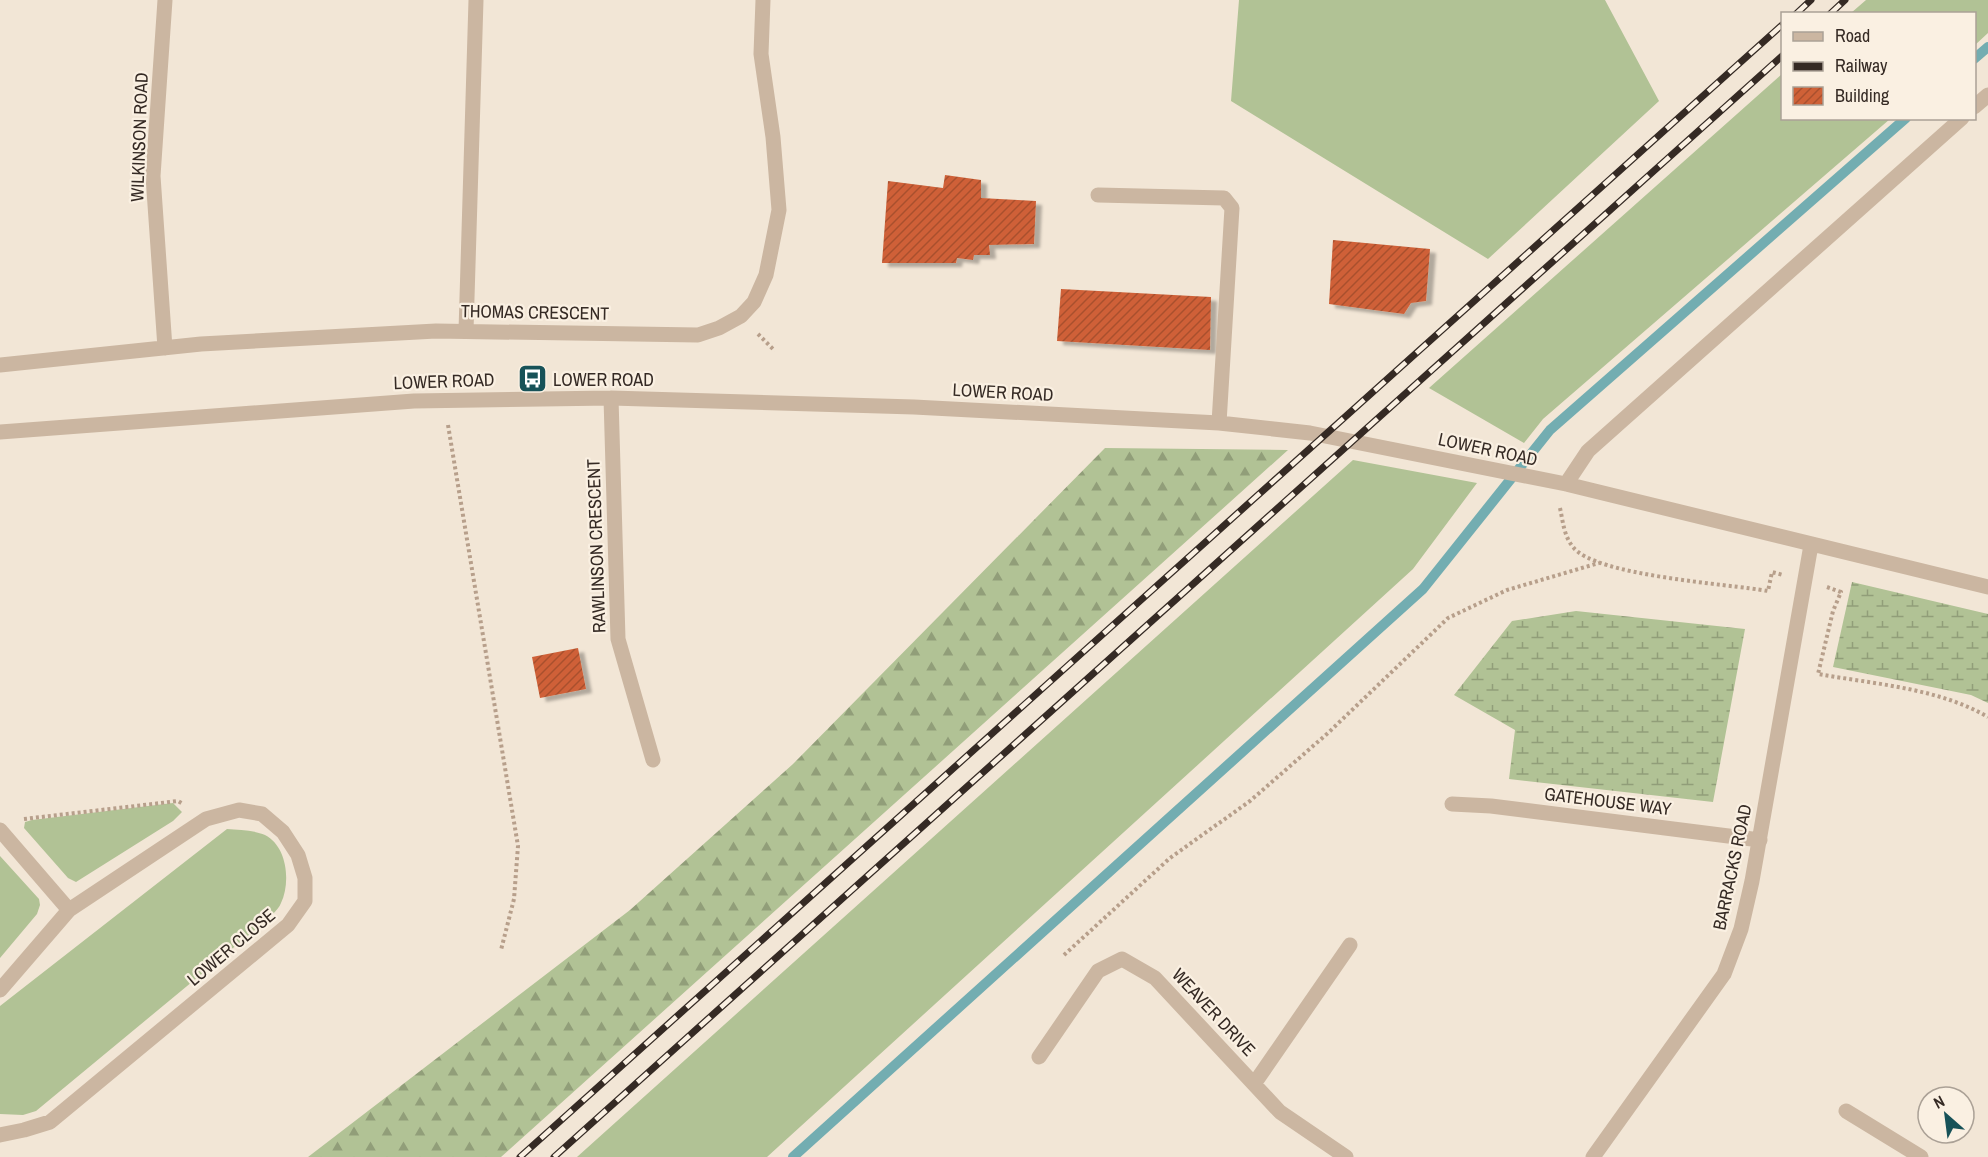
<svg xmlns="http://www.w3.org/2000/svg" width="1988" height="1157" font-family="'Archivo Narrow',sans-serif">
	<defs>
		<pattern id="forest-firs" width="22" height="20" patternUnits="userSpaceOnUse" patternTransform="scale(1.5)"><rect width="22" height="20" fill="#b1c295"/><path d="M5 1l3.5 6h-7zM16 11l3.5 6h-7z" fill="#919e79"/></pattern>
		<pattern id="wetland-marsh" width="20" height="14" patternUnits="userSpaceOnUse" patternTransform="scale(1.5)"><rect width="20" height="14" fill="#b1c295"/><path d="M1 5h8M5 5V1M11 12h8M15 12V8" fill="none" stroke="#919e79"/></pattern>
		<pattern id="building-hatch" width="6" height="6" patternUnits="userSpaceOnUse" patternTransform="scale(1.5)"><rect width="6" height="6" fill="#cf6137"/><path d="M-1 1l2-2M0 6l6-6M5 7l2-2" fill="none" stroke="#a9502e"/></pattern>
		<filter id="shadow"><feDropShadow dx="6" dy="4" stdDeviation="1.5" flood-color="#0004"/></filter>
	</defs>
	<rect width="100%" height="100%" fill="#f2e6d6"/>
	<path fill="#b1c295" d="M1239 0H1605L1659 101 1488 259 1231 101Z
		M1866 0H1988V33L1975 45 1974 14 1851 13Z
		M1782 74V118L1890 119 1543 419 1524 443 1429 388Z
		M1353 460 1477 483 1413 569 767 1157H577Z
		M173 803 182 812 173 821 76 882 68 878 24 828 25 822 32 820Z
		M227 829C239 830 254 830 265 835 287 846 291 882 281 903 278 911 268 918 262 924L36 1111 23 1115 0 1114V1006Z
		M0 856 39 899 40 905 37 914 0 958Z"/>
	<path fill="url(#forest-firs)" d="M1105 448 1288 450 501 1157H308L630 910 793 764Z"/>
	<path fill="url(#wetland-marsh)" d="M1852 582 1988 614V703L1971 695 1833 667Z
		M1576 611 1745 629 1713 802 1509 779 1515 730 1454 695 1512 621Z"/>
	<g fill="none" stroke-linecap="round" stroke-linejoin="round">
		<path stroke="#73adb1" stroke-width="10" d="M1974 59 1988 47
			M793 1157 1423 589 1550 430 1906 118"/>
	</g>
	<path fill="url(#building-hatch)" filter="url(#shadow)" d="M945 175 981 180V198L1036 201 1034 244 989 245 990 255H974L973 260 957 258 956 263H882L888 181 943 188Z
		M1333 240 1430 249 1426 301 1411 303 1404 314 1329 304Z
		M1061 289 1211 297 1210 350 1057 341Z
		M578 648 586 689 540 698 532 657Z"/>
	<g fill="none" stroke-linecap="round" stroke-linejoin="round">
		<path stroke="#b79f8b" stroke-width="4" stroke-dasharray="3 3" stroke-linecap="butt" d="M758 334 775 351
			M448 425 518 846 514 899 501 950
			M1560 508C1563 522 1564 536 1573 547 1595 576 1729 584 1768 591L1772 572 1783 575
			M1827 587 1841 592 1833 611 1818 674C1874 684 1938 688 1988 717
			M24 819 178 801 183 804
			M1064 955 1170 858 1250 801 1328 733 1448 618 1507 590 1599 563"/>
		<path stroke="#cbb6a1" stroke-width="15" d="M1974 107 1988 95
			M1098 195 1224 198 1232 208 1219 423
			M466 331 476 0
			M165 348 153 176 165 0
			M0 365 201 344 436 331 698 335 719 328 741 316 754 302 766 275 779 210 773 137 761 54 763 0
			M611 398 618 639 653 760
			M0 432 414 401 611 398 914 407 1219 423 1310 433 1566 484 1988 587
			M1566 484 1588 451 1962 118
			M1452 804 1491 806 1760 840
			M0 830 69 910
			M0 990 69 910 206 819 239 810 262 814 283 832 298 855 305 878V901L288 925 50 1122 24 1130 0 1135
			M1039 1057 1098 971 1122 959 1155 978 1280 1112 1346 1157
			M1254 1084 1350 945
			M1846 1111 1921 1157
			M1593 1157 1724 974 1741 929 1752 881 1811 545"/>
		<defs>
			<path id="rail" d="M1796 14 1811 0
				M1830 14 1845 0
				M520 1157 1782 25
				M554 1157 1782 56"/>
		</defs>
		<use href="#rail" stroke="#352a24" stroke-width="7"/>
		<use href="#rail" stroke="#faf0e2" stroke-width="4.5" stroke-dasharray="14" stroke-linecap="butt"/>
	</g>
	<defs>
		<symbol id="bus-square" viewBox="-11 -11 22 22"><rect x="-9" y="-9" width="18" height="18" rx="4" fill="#175258" stroke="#faf0e2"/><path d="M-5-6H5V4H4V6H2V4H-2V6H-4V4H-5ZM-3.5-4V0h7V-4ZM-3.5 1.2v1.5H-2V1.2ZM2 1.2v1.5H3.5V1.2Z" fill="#fff"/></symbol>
	</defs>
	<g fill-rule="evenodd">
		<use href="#bus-square" x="516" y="362" width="33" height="33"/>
	</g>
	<g text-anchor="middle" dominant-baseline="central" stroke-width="4.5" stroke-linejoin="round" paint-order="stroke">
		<g font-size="18" fill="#352a24" stroke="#faf0e2">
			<text transform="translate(139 137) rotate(-88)">WILKINSON ROAD</text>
			<text transform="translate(535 312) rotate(1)">THOMAS CRESCENT</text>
			<text transform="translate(444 381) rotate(-2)">LOWER ROAD</text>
			<text transform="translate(1003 392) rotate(3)">LOWER ROAD</text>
			<text transform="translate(1488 449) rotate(12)">LOWER ROAD</text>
			<text transform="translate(596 546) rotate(-92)">RAWLINSON CRESCENT</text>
			<text transform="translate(1608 801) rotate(7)">GATEHOUSE WAY</text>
			<text transform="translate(1732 867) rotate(-78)">BARRACKS ROAD</text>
			<text transform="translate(231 947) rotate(-40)">LOWER CLOSE</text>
			<text transform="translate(1214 1012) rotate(47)">WEAVER DRIVE</text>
		</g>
		<g font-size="18" fill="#352a24" stroke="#faf0e2" text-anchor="start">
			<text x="553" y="379">LOWER ROAD</text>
		</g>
	</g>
	<rect x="1781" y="12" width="195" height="108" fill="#faf0e2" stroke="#aba196" stroke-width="1.5"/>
	<rect x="1793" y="32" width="30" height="9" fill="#cbb6a1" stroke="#aba196" stroke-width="1.5"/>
	<text x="1835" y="42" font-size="18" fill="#352a24">Road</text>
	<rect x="1793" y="62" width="30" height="9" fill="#352a24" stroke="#aba196" stroke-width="1.5"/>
	<text x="1835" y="72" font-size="18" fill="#352a24">Railway</text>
	<rect x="1793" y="87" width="30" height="18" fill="url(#building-hatch)" stroke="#aba196" stroke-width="1.5"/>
	<text x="1835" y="102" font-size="18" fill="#352a24">Building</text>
	<g transform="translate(1946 1115) rotate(332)"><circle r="28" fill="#faf0e2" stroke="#aba196" stroke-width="1.5"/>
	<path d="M0-4.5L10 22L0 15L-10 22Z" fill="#175258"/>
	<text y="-9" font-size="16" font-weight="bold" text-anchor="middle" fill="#352a24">N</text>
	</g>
</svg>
